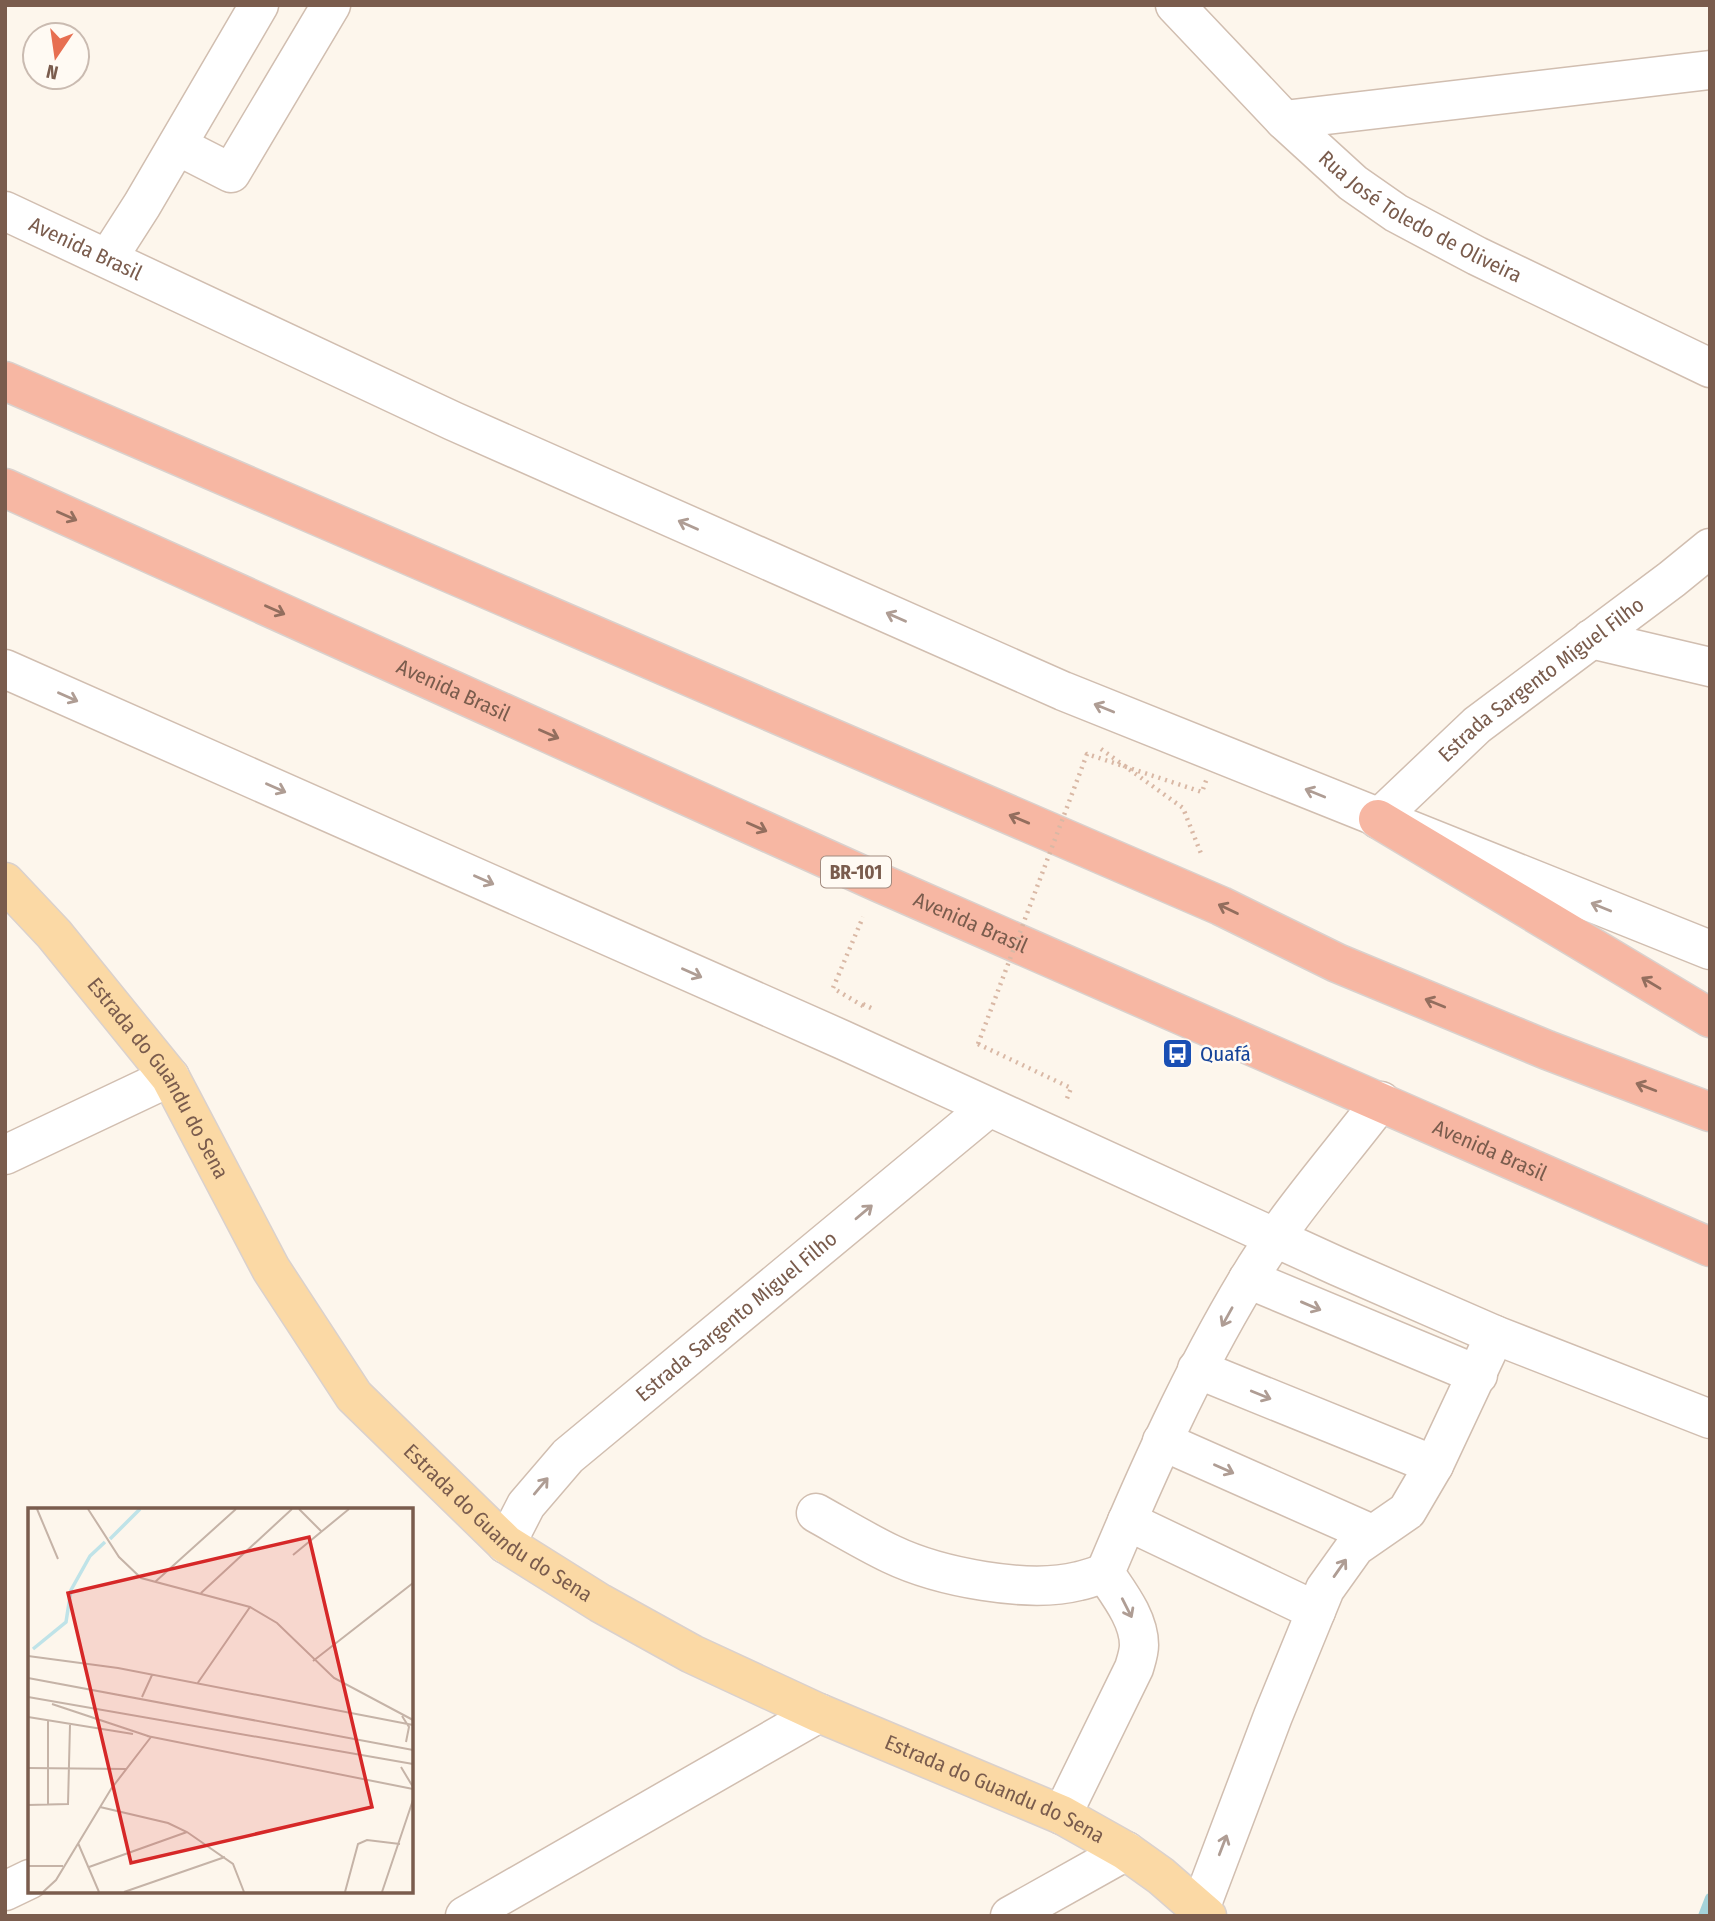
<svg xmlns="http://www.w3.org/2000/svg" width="1715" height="1921" font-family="'Fira Sans Condensed',sans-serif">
	<rect width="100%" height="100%" fill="#fdf6ec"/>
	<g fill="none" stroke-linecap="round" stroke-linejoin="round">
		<path stroke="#a5d3da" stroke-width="10" d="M1703 1916 1710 1898"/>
		<defs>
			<g id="minor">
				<path id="s1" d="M1175 5 1284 120 1353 183 1396 213 1477 256 1710 368"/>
				<path d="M1284 120 1710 70"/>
				<path d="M178 146 231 173 331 5"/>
				<path id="s2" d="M5 211 453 421 1063 691 1710 950"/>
				<path d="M108 258 142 205 259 5"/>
				<path d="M1591 639 1710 667"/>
				<path d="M5 669 843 1040 1337 1266 1495 1335 1710 1419"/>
				<path id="s3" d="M1378 819 1477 725 1672 579 1710 548"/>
				<path d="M5 1155 170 1077"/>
				<path d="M1248 1279 1478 1375"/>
				<path d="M1197 1369 1434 1465"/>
				<path d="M1162 1441 1372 1534"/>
				<path d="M816 1513C841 1527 866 1542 891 1554 939 1577 1028 1594 1079 1581 1088 1579 1096 1576 1105 1573"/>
				<path d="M1127 1521 1316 1611"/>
				<path id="s4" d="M506 1544 526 1505 568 1456 988 1108"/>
				<path d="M1062 1815 1134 1668C1136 1661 1139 1653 1139 1645 1139 1619 1119 1594 1105 1573 1147 1473 1191 1374 1247 1281 1285 1217 1336 1160 1381 1101"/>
				<path d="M5 1891 30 1879"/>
				<path d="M1200 1909 1273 1716 1325 1589 1355 1547 1407 1511 1434 1465 1495 1335"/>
				<path d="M465 1916 819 1713"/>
				<path d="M1010 1916 1126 1851"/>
			</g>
			<g id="major">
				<path id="s5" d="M5 882 54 934 170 1077 271 1269 354 1396 506 1544 600 1603 692 1654 819 1713 1062 1815 1126 1851 1161 1876 1207 1916"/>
			</g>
			<g id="highway">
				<path d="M5 381 1221 906 1337 963 1547 1050 1710 1112"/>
				<path id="s6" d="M5 488 880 883 1710 1247"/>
				<path d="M1378 819 1710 1018"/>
			</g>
		</defs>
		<use href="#minor" stroke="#d1beb0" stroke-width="41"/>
		<use href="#major" stroke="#dad1cd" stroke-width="41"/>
		<use href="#highway" stroke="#dad1cd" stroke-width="41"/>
		<path stroke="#d9b8a5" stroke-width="4.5" stroke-dasharray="2 5" stroke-linecap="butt" d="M1101 749 1183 808 1202 856
			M863 1004 875 1010
			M863 1006 833 988 863 917
			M978 1044 1071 1088 1066 1101"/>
		<use href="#minor" stroke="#fff" stroke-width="38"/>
		<use href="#major" stroke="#fbd9a5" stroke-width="38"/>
		<use href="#highway" stroke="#f7b7a3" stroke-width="38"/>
		<path stroke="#d9b8a5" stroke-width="4.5" stroke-dasharray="2 5" stroke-linecap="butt" d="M978 1044 1087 754 1202 792 1207 778"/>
	</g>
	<defs><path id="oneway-shaft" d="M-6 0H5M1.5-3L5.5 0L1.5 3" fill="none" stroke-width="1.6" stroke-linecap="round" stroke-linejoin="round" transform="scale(1.75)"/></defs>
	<g stroke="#936e5e">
		<use href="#oneway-shaft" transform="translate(67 516) rotate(24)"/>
		<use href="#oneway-shaft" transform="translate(275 610) rotate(24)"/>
		<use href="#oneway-shaft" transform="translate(549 734) rotate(24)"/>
		<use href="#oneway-shaft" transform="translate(1019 819) rotate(-157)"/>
		<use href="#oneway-shaft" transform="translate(757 827) rotate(24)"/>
		<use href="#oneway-shaft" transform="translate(1228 909) rotate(-154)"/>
		<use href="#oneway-shaft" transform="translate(1651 983) rotate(-149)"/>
		<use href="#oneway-shaft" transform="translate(1435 1003) rotate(-158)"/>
		<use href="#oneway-shaft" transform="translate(1646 1087) rotate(-159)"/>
	</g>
	<g stroke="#af9d94">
		<use href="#oneway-shaft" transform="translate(688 525) rotate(-156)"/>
		<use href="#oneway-shaft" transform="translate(896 617) rotate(-156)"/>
		<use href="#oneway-shaft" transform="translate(68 697) rotate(24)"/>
		<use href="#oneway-shaft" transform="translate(1104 708) rotate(-158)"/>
		<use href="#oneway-shaft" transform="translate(276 788) rotate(24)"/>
		<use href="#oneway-shaft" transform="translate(1315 793) rotate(-158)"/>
		<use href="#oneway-shaft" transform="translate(484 880) rotate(24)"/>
		<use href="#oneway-shaft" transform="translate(1601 907) rotate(-158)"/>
		<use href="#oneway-shaft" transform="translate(692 973) rotate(24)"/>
		<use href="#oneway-shaft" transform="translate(864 1212) rotate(-40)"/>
		<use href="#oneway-shaft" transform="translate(1311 1306) rotate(23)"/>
		<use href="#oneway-shaft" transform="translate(1227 1317) rotate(119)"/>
		<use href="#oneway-shaft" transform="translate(1261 1395) rotate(22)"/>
		<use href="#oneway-shaft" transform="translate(1224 1469) rotate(24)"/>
		<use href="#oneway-shaft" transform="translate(541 1486) rotate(-50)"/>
		<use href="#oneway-shaft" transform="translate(1340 1568) rotate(-55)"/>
		<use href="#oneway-shaft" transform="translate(1127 1608) rotate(63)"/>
		<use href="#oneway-shaft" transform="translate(1223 1845) rotate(-69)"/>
	</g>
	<defs>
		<symbol id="bus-square" viewBox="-11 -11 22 22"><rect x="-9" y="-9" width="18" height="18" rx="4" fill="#1a4fb4" stroke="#fffaf3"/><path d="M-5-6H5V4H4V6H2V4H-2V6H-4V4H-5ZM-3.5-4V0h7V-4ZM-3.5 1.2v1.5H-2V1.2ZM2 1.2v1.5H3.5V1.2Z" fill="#fff"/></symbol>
	</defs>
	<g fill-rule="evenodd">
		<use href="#bus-square" x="1160" y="1036" width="35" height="35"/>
	</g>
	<g text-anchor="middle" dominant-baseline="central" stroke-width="5" stroke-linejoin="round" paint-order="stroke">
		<rect fill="#fffaf3" stroke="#a28b7f" stroke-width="2" x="821" y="856.5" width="70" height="31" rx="5"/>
		<g font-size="19" font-weight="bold" fill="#7a5c4d">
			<text x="856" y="872">BR-101</text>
		</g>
		<g font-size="21" fill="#7a5c4d" stroke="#fffaf3">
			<text stroke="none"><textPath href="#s1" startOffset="327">Rua José Toledo de Oliveira</textPath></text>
			<text stroke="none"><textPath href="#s2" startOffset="89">Avenida Brasil</textPath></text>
			<text stroke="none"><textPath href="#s3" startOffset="215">Estrada Sargento Miguel Filho</textPath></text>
			<text stroke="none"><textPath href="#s6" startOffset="492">Avenida Brasil</textPath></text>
			<text stroke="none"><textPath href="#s6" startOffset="1059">Avenida Brasil</textPath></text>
			<text stroke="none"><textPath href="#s5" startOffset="250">Estrada do Guandu do Sena</textPath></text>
			<text stroke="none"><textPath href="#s6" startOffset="1626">Avenida Brasil</textPath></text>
			<text stroke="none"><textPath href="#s4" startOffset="327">Estrada Sargento Miguel Filho</textPath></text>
			<text stroke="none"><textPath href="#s5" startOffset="817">Estrada do Guandu do Sena</textPath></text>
			<text stroke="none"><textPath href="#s5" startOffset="1384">Estrada do Guandu do Sena</textPath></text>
		</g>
		<g font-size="21" fill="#164399" stroke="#fffaf3" text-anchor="start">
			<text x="1200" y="1054">Quafá</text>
		</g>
	</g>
	<g transform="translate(28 1508)">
		<rect width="385" height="385" fill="#fdf6ec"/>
		<path fill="none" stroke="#bfe3e8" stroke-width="3.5" d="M82 31 112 1M5 141 38 114 43 82 62 48 77 34"/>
		<path fill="none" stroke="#c5b3a7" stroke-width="2" d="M9 1 30 51M60 1 91 49 113 70 222 99 249 115 306 170 385 212M271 1 294 24M265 47 321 1M127 74 208 1M173 85 264 1M0 148 90 160 385 217M285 153 385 75M0 170 385 242M169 176 222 99M0 189 385 256M114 189 124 167M24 196 123 229M374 208 381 219 378 234M0 209 105 226M119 228 385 281M373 259 385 279M0 260 99 261M0 297 40 296 42 217M20 297V213M72 299 140 315 159 324 205 356 216 384M50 335 71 384M0 358H35M61 359 159 324M15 384 28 372 83 281 123 229M96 384 197 349M317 384 330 336 339 332 372 336M354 384 385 292"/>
		<path fill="#d62828" fill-opacity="0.15" stroke="#d62828" stroke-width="3.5" d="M281 29 344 299 103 355 40 85Z"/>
		<rect width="385" height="385" fill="none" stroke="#7a5c4d" stroke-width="3.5"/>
	</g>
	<rect width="1715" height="1921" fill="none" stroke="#7a5c4d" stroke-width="14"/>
	<g transform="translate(56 56) rotate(193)"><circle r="33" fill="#fffaf3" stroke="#cabbb1" stroke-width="2"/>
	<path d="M0-5L12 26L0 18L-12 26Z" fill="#e76f51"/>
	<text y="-10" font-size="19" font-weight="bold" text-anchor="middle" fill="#7a5c4d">N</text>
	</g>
</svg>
